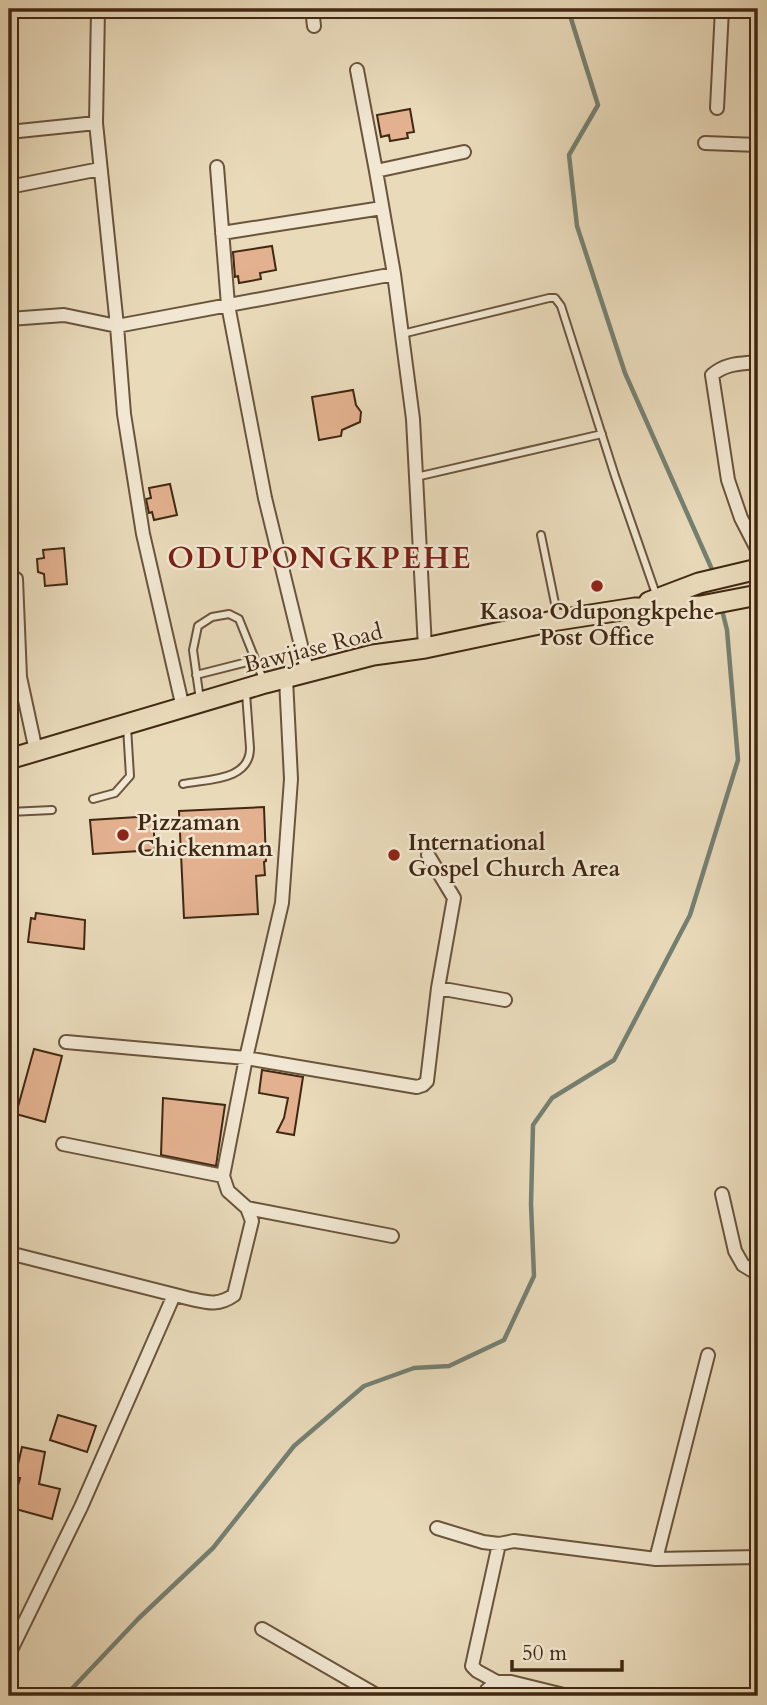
<svg xmlns="http://www.w3.org/2000/svg" width="767" height="1705" font-family="Cardo,serif">
	<rect width="100%" height="100%" fill="#e9daba"/>
	<filter id="stains"><feTurbulence type="fractalNoise" baseFrequency=".00286" numOctaves="4"/><feColorMatrix values="0 0 0 0 .2 0 0 0 0 .09 0 0 0 0 .02 0 0 0 .5 -.17"/></filter>
	<radialGradient id="worn" r=".72"><stop offset=".6" stop-color="#630" stop-opacity="0"/><stop offset="1" stop-color="#630" stop-opacity=".3"/></radialGradient>
	<g fill="none" stroke-linecap="round" stroke-linejoin="round">
		<path stroke="#758072" stroke-width="4.5" d="M568 9 598 105 569 155 577 226 625 373 714 574
			M65 1696 139 1618 213 1548 294 1446 364 1386 414 1368 449 1366 504 1340 534 1276 531 1204 533 1125 552 1098 614 1060 690 915 738 760 727 630 721 606"/>
	</g>
	<path fill="#e3b18f" stroke="#412812" stroke-width="2" d="M410 109 414 132 407 133 408 138 390 141 389 135 381 137 377 115Z
		M272 246 276 270 260 273 261 279 239 283 238 276 235 277 233 252Z
		M353 390 356 405 361 412 360 422 342 430 341 436 319 440 312 397Z
		M170 484 177 515 154 520 152 512 149 513 146 499 151 498 149 488Z
		M64 548 67 584 45 586 44 574 38 572 37 559 44 558 43 550Z
		M264 807 266 861 264 862 265 875 256 876 258 914 184 918 179 811Z
		M153 816 155 850 93 854 90 820Z
		M36 913 85 920 84 949 28 942 31 918 35 919Z
		M34 1049 62 1056 45 1122 16 1114Z
		M262 1070 303 1077 294 1135 277 1132 284 1118 288 1098 259 1093Z
		M163 1098 225 1105 216 1166 161 1155Z
		M58 1415 96 1426 87 1452 50 1440Z
		M22 1447 45 1452 39 1484 60 1489 52 1519 12 1508 20 1478 15 1477Z"/>
	<g fill="none" stroke-linecap="round" stroke-linejoin="round">
		<defs>
			<path id="service" d="M402 334 549 298H555L561 306 615 476 657 597
				M416 477 602 434
				M541 535 558 618
				M196 675 255 660
				M200 700 193 650 198 626 212 617 229 614 239 619 263 679
				M183 784C207 779 250 781 250 748L246 693
				M93 799 115 793 130 776 127 727
				M9 812 52 810"/>
			<path id="minor" d="M98 9 96 123 117 326 124 414 143 534 183 708
				M312 9 314 26
				M357 70 376 171
				M717 108 722 9
				M9 132 96 123
				M705 143 758 145
				M217 167 228 305 265 498 308 674
				M9 187 100 169
				M222 233 382 208
				M9 319 64 315 117 326 394 274
				M758 362C740 364 726 363 712 375L728 480 741 518 758 551
				M9 575 16 579 20 677 36 751
				M425 648 413 419 394 274 376 171 464 152
				M438 988 505 1000
				M66 1042 246 1058 417 1087 423 1085 427 1081 438 988 454 898 428 855
				M63 1144 223 1176
				M722 1194 735 1251 743 1265 758 1274
				M247 1208 392 1236
				M9 1253 187 1298C206 1302 217 1307 234 1295L252 1221 247 1208 228 1191 223 1176 246 1058 282 903 291 779 286 679
				M437 1528 483 1542 499 1544 514 1541 656 1559 758 1557
				M656 1559 708 1355
				M262 1629 378 1696
				M9 1654 81 1507 174 1295
				M497 1682 477 1671 472 1666 499 1544
				M485 1696 487 1690 497 1682H511L568 1696"/>
			<path id="primary" d="M649 602 699 583 758 569
				M9 759 265 683 373 655 425 648 558 620 635 608 701 606 758 595"/>
		</defs>
		<use href="#service" stroke="#6b543c" stroke-width="10"/>
		<use href="#minor" stroke="#6b543c" stroke-width="16"/>
		<use href="#primary" stroke="#412812" stroke-width="23"/>
		<use href="#service" stroke="#f1e7d2" stroke-width="6"/>
		<use href="#minor" stroke="#f1e7d2" stroke-width="12"/>
		<use href="#primary" stroke="#e9daba" stroke-width="19"/>
	</g>
	<g fill="#8f2418" stroke="#f1e7d2" stroke-width="2.5">
		<circle cx="597" cy="586" r="7"/>
		<circle cx="123" cy="835" r="7"/>
		<circle cx="394" cy="855" r="7"/>
	</g>
	<g text-anchor="middle" dominant-baseline="central" stroke-width="5" stroke-linejoin="round" paint-order="stroke">
		<g font-size="23" font-weight="bold" fill="#412812" stroke="#f1e7d2" text-anchor="start">
			<text x="597" y="611" text-anchor="middle">Kasoa Odupongkpehe<tspan x="597" dy="26">Post Office</tspan></text>
			<text x="137" y="822">Pizzaman<tspan x="137" dy="26">Chickenman</tspan></text>
			<text x="408" y="842">International<tspan x="408" dy="26">Gospel Church Area</tspan></text>
		</g>
		<g font-size="23" fill="#412812" stroke="#f1e7d2">
			<text transform="translate(313 648) rotate(-14)">Bawjiase Road</text>
		</g>
		<g font-size="30" font-weight="bold" letter-spacing="2" fill="#7a1f14" stroke="#f1e7d2">
			<text x="320" y="558">ODUPONGKPEHE</text>
		</g>
	</g>
	<rect width="767" height="1705" fill="none" stroke="#e9daba" stroke-width="35"/>
	<rect x="10" y="10" width="746" height="1684" fill="none" stroke="#412812" stroke-width="3.5"/>
	<rect x="18" y="18" width="732" height="1670" fill="none" stroke="#412812" stroke-width="2"/>
	<path d="M512 1660v10h110v-10" fill="none" stroke="#412812" stroke-width="3.5"/>
	<text x="522" y="1660" font-size="21" fill="#412812" stroke="#f1e7d2" stroke-width="5" paint-order="stroke">50 m</text>
	<rect width="100%" height="100%" filter="url(#stains)"/>
	<rect width="100%" height="100%" fill="url(#worn)"/>
</svg>
